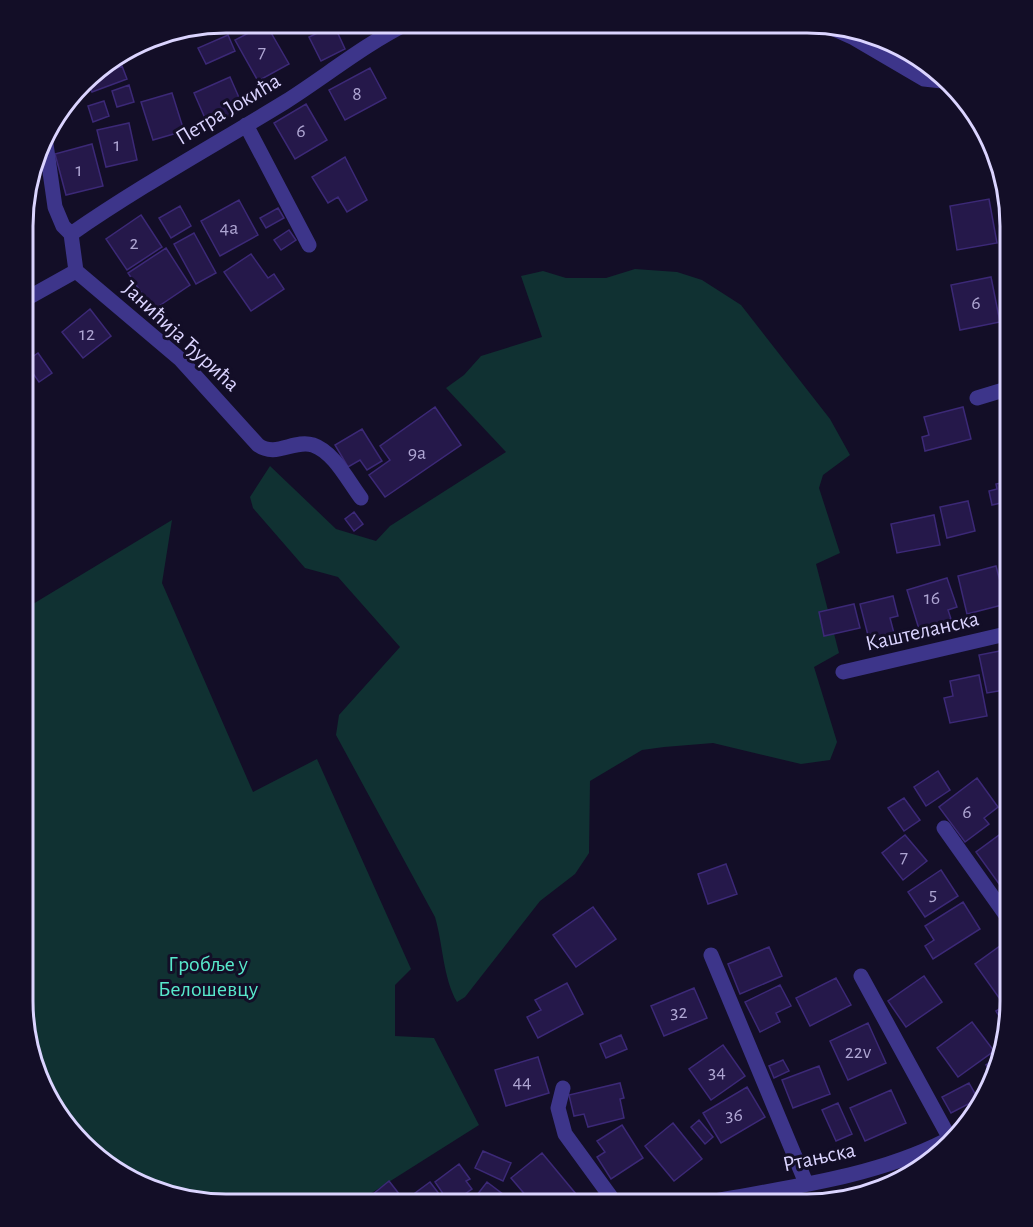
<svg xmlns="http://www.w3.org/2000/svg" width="1033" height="1227" font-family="'Alegreya Sans',sans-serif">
	<rect width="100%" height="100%" fill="#130e27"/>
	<path fill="#103132" d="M635 269 677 272 702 280 741 305 830 419 850 455 823 475 819 488 840 553 816 564 839 653 814 667 837 742 830 760 801 764 713 743 664 747 642 750 590 781 589 853 575 874 540 901 465 997 457 1002C443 978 443 944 435 917L336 735 339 715 400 647 338 577 305 568 253 508 250 497 270 466 336 529 376 541 390 526 506 452 446 388 464 375 481 356 542 337 521 276 543 271 566 278H606Z
		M172 520 162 583 253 792 317 759 411 969 395 985V1036L434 1038 479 1125 354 1204H213L124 1177 50 1103 23 1001V610Z"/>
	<path fill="#25184a" stroke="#3c2977" stroke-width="1.5" d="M266 24 289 64 258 81 235 40Z
		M334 25 345 49 321 61 309 37Z
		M173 31 174 37 137 47 161 33Z
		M228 35 235 51 206 64 198 48Z
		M122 66 127 79 92 92 88 80Z
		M370 68 386 98 345 120 329 90Z
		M230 77 244 109 208 125 194 93Z
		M129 85 134 102 117 107 112 91Z
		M172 93 184 131 153 140 141 102Z
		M104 101 109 116 93 122 88 106Z
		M306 104 327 140 295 159 274 123Z
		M129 123 137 160 106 167 97 130Z
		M92 144 103 186 66 195 55 154Z
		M345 157 367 200 347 212 338 197 328 203 312 177Z
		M989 199 997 243 957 250 950 206Z
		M239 200 258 235 220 256 201 221Z
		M180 206 191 226 171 238 159 218Z
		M278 208 284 218 266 228 260 218Z
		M141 215 162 247 127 270 106 239Z
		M24 218 32 244 24 246Z
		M289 230 296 240 281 250 274 240Z
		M194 233 216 273 196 284 174 244Z
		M166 248 190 285 153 310 128 273Z
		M251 254 268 278 274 274 284 289 251 311 224 272Z
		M1010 274V310L1005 311 1000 295 1007 293 1002 276Z
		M991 277 1000 322 960 330 951 285Z
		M90 309 111 336 83 358 62 332Z
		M38 353 52 373 39 382 25 362Z
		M435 407 461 445 385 497 369 475 390 460 380 446Z
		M963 407 971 439 925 451 922 437 929 435 924 417Z
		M362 429 382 461 367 470 360 460 348 467 335 445Z
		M1010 481V501L992 505 989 491 997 489 996 484Z
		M968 501 975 531 947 538 940 507Z
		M354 512 363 524 354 531 345 519Z
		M934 515 940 545 897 553 891 524Z
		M1010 564V596L1003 566Z
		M996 566 1006 604 967 614 958 576Z
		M947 578 957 607 948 610 951 619 919 629 907 590Z
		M893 596 898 616 890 618 895 637 870 643 860 604Z
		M854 604 860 628 824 636 819 612Z
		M1010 649V689L987 693 979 655Z
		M979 675 987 716 950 723 944 698 953 696 950 681Z
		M938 771 950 790 926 806 914 787Z
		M977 778 998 807 984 818 989 824 965 842 939 807Z
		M904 798 920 820 904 831 888 808Z
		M1010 827V882L1002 888 976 852Z
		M905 835 927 861 903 880 882 853Z
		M726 864 737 894 708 904 698 874Z
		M941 870 958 896 925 917 908 892Z
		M963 902 980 929 933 959 925 946 934 940 925 926Z
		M593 907 616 939 576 967 553 935Z
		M1004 943 1010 952V996L1002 1002 975 964Z
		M769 947 782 976 740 994 728 964Z
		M924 976 942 1002 906 1027 888 1001Z
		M836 978 851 1005 810 1026 796 998Z
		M567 983 583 1014 538 1038 527 1017 541 1010 535 1000Z
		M780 985 791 1006 776 1013 780 1022 760 1032 745 1002Z
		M694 988 707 1018 664 1036 651 1006Z
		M1010 1002V1014L1006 1028 996 1011Z
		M972 1022 994 1051 958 1077 937 1048Z
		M868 1023 886 1063 848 1080 830 1041Z
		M621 1035 627 1049 606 1058 600 1044Z
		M723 1045 745 1076 711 1100 689 1069Z
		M538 1057 549 1093 506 1106 495 1070Z
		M997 1057 992 1074 986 1065Z
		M783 1060 789 1071 774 1078 769 1066Z
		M819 1066 830 1094 793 1108 782 1080Z
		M620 1083 624 1098 620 1099 624 1118 588 1127 584 1114 574 1116 569 1095Z
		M969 1083 978 1099 951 1113 942 1097Z
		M747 1087 765 1117 721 1143 703 1113Z
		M891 1090 906 1123 865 1141 850 1108Z
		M838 1103 852 1134 836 1141 822 1110Z
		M699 1120 713 1137 705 1144 691 1127Z
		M673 1123 702 1159 674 1181 645 1146Z
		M622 1125 643 1158 611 1179 597 1157 605 1152 597 1141Z
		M483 1151 511 1163 503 1181 475 1168Z
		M542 1153 576 1194 564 1204H533L511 1178Z
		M459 1164 470 1179 466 1181 472 1189 450 1204 435 1182Z
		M389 1181 407 1204H361Z
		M430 1182 446 1203 410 1204 407 1199Z
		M487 1182 516 1204H470Z"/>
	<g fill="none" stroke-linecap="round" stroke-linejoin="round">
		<path stroke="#3d358a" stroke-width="15" d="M823 24 854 38 924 79 942 81
			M246 125 309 245
			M45 137 55 207 63 226 71 234 76 271 180 359 258 445C276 458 294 439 313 445 334 452 348 481 361 498
			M71 234C140 186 213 146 285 102 326 76 365 44 408 23
			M24 300 76 271
			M977 398 1010 388
			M843 672 1010 633
			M944 828 1010 921
			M711 955 806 1183
			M861 976 949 1137
			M563 1088 558 1108 565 1134 616 1204
			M698 1204C781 1188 870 1179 945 1141"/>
	</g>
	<g text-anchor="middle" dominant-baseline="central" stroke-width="6" stroke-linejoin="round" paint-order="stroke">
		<g font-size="20" fill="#aea5d2">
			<text x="262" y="52">7</text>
			<text x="357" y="94">8</text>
			<text x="301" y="131">6</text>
			<text x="117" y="145">1</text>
			<text x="79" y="170">1</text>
			<text x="229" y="228">4a</text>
			<text x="134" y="243">2</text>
			<text x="976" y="303">6</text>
			<text x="87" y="334">12</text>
			<text x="417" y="453">9a</text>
			<text x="932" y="598">16</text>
			<text x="967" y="812">6</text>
			<text x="904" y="857">7</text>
			<text x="933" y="894">5</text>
			<text x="679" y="1012">32</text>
			<text x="858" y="1052">22v</text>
			<text x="717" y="1072">34</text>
			<text x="522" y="1082">44</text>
			<text x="734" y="1115">36</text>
		</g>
		<g font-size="22" fill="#dbd4ff" stroke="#130e27">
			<text transform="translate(228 109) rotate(-31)">Петра Јокића</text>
			<text transform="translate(181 336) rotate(43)">Јанићија Ђурића</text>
			<text transform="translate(922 631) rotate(-13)">Каштеланска</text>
			<text transform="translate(819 1157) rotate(-12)">Ртањска</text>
		</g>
		<g font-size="22" fill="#57e8cb" stroke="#130e27">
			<text x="208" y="964">Гробље у<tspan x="208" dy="25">Белошевцу</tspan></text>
		</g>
	</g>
	<path d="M0 0H1033V1227H0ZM226 33H807A193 193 0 0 1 1000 226V1001A193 193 0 0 1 807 1194H226A193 193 0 0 1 33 1001V226A193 193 0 0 1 226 33Z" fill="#130e27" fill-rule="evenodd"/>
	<path fill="none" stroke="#dbd4ff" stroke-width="3" d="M226 33H807A193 193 0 0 1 1000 226V1001A193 193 0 0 1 807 1194H226A193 193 0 0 1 33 1001V226A193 193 0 0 1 226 33Z"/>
</svg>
